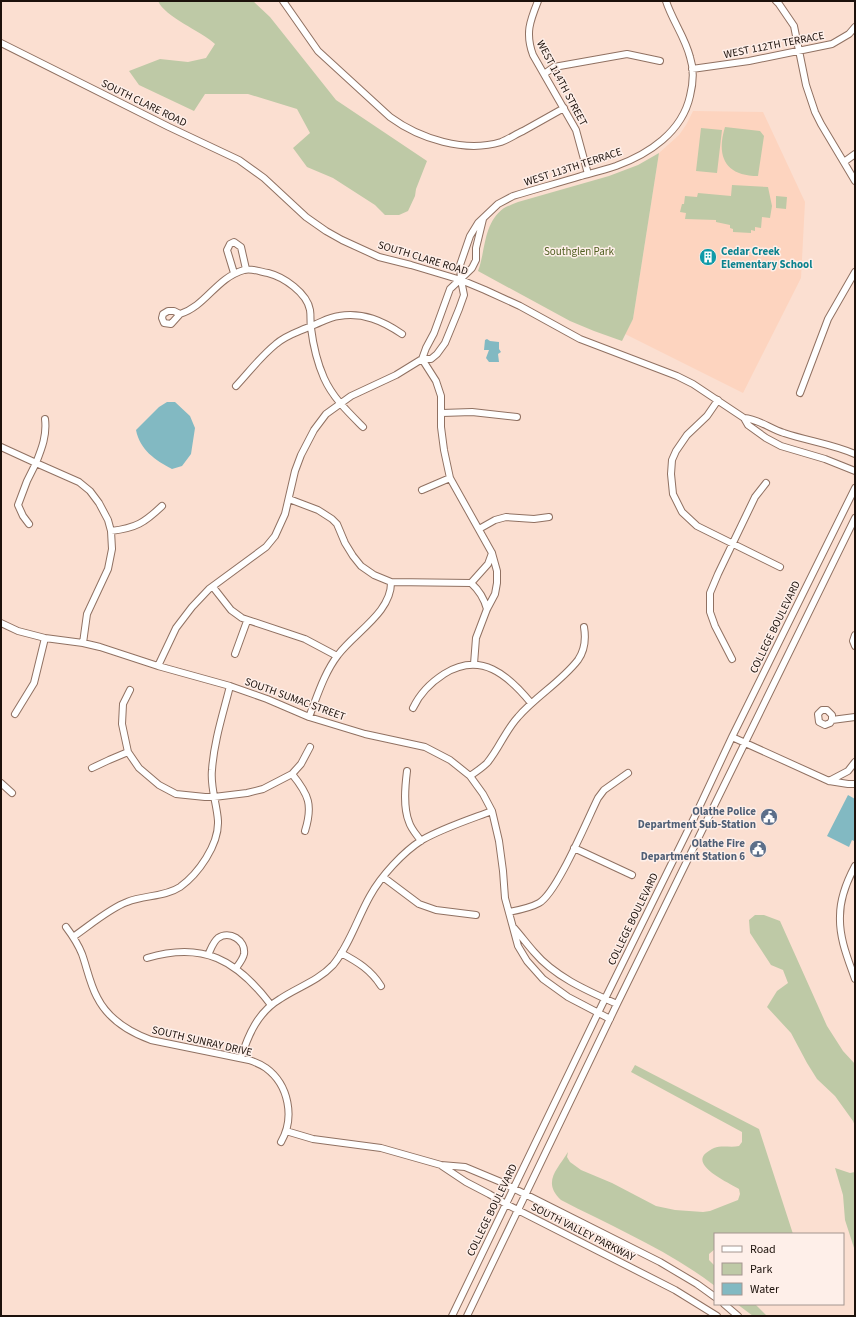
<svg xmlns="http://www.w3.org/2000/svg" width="856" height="1317" font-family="'Source Sans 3',sans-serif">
	<rect width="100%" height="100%" fill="#fbdfd1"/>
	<path fill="#fdd4bf" d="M693 111 763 112 805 202 801 278 743 393 625 334 633 319 659 153 679 135 686 125Z"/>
	<path fill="#bec9a6" d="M158 1H253L270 17 336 100 427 161 416 189 415 196 408 211 399 215H385L375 205 333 178 307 167 293 148 310 133 297 109 248 94H205L194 111 139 85 129 71 160 59 188 62 206 58 215 44C201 31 165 17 158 1Z
		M725 127 760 131 764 136 758 176C725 176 716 156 725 127Z
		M701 128 722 130 717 173 696 171Z
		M659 153 633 319 622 341 594 331 570 321 478 271C486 250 483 223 504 208 508 206 513 204 518 202L609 176 638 165Z
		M732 185 768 187 772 206 770 218 762 217 761 228 755 227V231L751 230V233L733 232V229L730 228V225L716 222V220L685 219 686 213 680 212 682 204H684L685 196 697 197 698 193 731 196Z
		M776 196 787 197 786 209 776 208Z
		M755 915H764L780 921 827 1026 843 1051 855 1064V1126L853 1121 835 1096 817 1079 807 1063 791 1033 767 1007 777 991 788 983 783 970 771 965 750 933 749 920Z
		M635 1065 759 1129 793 1234H715V1249L709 1254V1260L715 1266V1286C668 1250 613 1227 561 1200 542 1182 557 1170 568 1152L567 1157 570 1162 581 1170 612 1183 656 1206 675 1210 703 1212 710 1211 738 1200 740 1194 739 1189C731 1184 690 1166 706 1153 709 1151 711 1149 714 1148 722 1145 731 1148 739 1146L742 1142V1132L631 1072Z
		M835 1168 850 1173 855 1172V1251L845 1220 843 1195Z
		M737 1304H755L767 1316H753Z"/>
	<path fill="#82b9c2" d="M487 339 490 341 499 342V349L501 352 498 354 499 362H489L486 358 489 350H484L485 340Z
		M167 402H175L190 416 195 428 191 454 182 466 172 469C155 460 140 450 136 430L159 407Z
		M848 795 855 799V839L854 841 852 840 849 847 827 836Z"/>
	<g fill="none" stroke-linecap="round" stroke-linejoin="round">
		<defs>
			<path id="minor" d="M283 1 318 51 390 117C420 139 465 153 501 142 509 139 516 134 523 131 537 123 550 116 564 108
				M538 1C530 21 525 33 533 55L576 130 588 174
				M776 1 779 4 794 26 806 85 815 112 821 124 855 181
				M1 43 169 127 239 160 264 178 306 217 326 231 342 240 379 257 411 265 461 280 485 290 520 306 580 339 677 376 693 384 744 418C759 419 770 429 784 433 808 441 832 444 855 454
				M692 69 749 61 832 44 849 34 855 27
				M544 74 554 67 627 54 660 61
				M844 162 855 154
				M234 273 227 250 230 244 234 242 241 247 246 269
				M180 314 171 324 164 323 162 318 163 314 168 311H174L180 314C206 306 216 278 244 270 252 268 261 272 268 273 284 277 307 293 310 310 311 316 310 322 311 328 313 344 317 362 324 378 333 398 348 412 363 427
				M422 359 436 381 441 396V427L444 450 450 478 492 553 497 571V583L495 594 487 609 476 638 474 664
				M422 359 426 348 434 333 450 289 472 268 476 260V248L483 219
				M236 386C249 372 261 356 276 344 286 335 298 332 311 326 320 323 329 317 339 316 363 312 383 321 402 334
				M800 393 828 319 855 272
				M718 400 707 416 687 435 676 451 672 460 671 474 673 494 682 512 697 526 780 567
				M442 413 472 412 517 417
				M744 418 748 425 766 438 781 446 825 459 855 471
				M45 419C47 435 42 448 36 463L79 482 90 491 99 503 108 520 111 531 112 549 108 569 87 614 83 643
				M1 447 36 463 27 481 18 505 23 516 29 524
				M422 490 450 478
				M289 499 318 510 332 519 337 524 345 543 353 556 361 566 374 575 391 582 471 583 488 564 492 553
				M479 529 495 520 506 517 534 519 549 517
				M111 531C136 528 144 523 162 506
				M471 583C480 591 484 598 487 609
				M213 587 231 610 242 618 305 639 337 656
				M1 623 18 631 45 638 83 643 100 647 158 666 230 686 267 699 309 717 365 734 425 747 450 760 470 776 483 794 492 811 499 841 503 871 505 898 518 946 527 961 543 979 568 997 610 1019
				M855 635 853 641 855 646
				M235 654 247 621
				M732 659 715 626 710 612V593L718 574 755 497 766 483
				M158 666 176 628 192 607 209 589 266 547 275 536 285 514 295 471 301 455 314 430 326 414 351 396 396 375 422 359H431L437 354 445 343 459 309 464 295 461 280 460 265 470 236 478 223 498 204 513 196C536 189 558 183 581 176 592 173 604 170 616 166 649 154 682 132 690 96 693 84 694 69 690 57 685 37 672 20 666 1
				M130 690 123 704 122 724 128 752 139 768 159 785 176 794 205 797H214L247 793 263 789 292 774 301 764 310 747
				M413 708C420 693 430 683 444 674 481 651 508 675 531 703
				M15 714 34 683 45 638
				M309 717C317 697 324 673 338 655 354 633 392 612 391 582
				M832 720V715L827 710H822L818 714 819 722 825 725 830 723 832 720 855 717
				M732 737 829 781 848 784H855
				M92 768 109 760 128 752
				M407 771C405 787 403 807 409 822 411 829 417 835 421 841
				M292 774C309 795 313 805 305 831
				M470 776C476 772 482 768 487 763 499 749 505 731 518 717 536 696 561 682 578 660 585 650 586 639 584 627
				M829 781 848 771 855 762
				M1 783 12 793
				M574 848 632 875
				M855 866C847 881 840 899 840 916 839 938 848 959 855 979
				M383 877 419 904 436 910 476 915
				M509 912C519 910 530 908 539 903 557 893 587 820 598 798L604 790 628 773
				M66 927C72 935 78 944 82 954 87 968 90 984 97 997 108 1019 129 1032 151 1040L249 1060C255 1062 260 1064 266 1068 289 1085 295 1118 281 1142
				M514 928C521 936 527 944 534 952 555 977 588 991 617 1004
				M73 937C89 926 110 908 127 902 144 895 165 897 180 887 198 874 219 845 218 821 217 804 210 787 212 770 214 741 223 714 230 686
				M341 953C358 962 371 970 381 986
				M208 955C211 949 213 942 218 938 229 930 246 940 244 954 243 959 239 964 236 968
				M147 958C203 941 237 960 271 1005
				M241 1058C248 1035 258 1012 280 999 298 987 318 981 333 965 349 946 358 917 370 896 381 876 403 852 422 840 443 828 468 820 492 811
				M286 1131 313 1139 381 1148 441 1165 465 1167 501 1182 660 1262 697 1284 715 1297
				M442 1166 466 1182 489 1194 506 1204 675 1290 717 1316
				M724 1304 738 1316
				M452 1316 598 1013 696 814 732 737 855 488
				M467 1316 617 1004 855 518"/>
		</defs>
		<use href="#minor" stroke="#907162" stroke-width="8"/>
		<use href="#minor" stroke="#fff" stroke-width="6"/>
	</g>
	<defs>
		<symbol id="building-disc" viewBox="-11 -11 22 22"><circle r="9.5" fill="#0f9aa8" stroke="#feefe9"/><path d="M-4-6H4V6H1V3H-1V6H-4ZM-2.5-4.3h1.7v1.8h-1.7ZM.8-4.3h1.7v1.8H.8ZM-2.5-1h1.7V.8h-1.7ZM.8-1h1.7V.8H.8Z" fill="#fff"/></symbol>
		<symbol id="civic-disc" viewBox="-11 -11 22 22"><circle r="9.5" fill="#5c6f8a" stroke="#feefe9"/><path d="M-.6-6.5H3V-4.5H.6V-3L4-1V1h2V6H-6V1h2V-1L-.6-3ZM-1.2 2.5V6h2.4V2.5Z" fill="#fff"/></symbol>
	</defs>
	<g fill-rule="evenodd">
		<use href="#building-disc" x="698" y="247" width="20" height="20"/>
		<use href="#civic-disc" x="759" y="807" width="20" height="20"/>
		<use href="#civic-disc" x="748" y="839" width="20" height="20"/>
	</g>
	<g text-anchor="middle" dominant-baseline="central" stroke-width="3" stroke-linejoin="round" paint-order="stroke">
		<g font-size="11" fill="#1c110b" stroke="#feefe9">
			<text transform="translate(774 45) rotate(-11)">WEST 112TH TERRACE</text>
			<text transform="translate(562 83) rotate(62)">WEST 114TH STREET</text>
			<text transform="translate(144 103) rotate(26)">SOUTH CLARE ROAD</text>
			<text transform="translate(573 167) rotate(-18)">WEST 113TH TERRACE</text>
			<text transform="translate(423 258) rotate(17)">SOUTH CLARE ROAD</text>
			<text transform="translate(775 627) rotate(-64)">COLLEGE BOULEVARD</text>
			<text transform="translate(295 699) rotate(20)">SOUTH SUMAC STREET</text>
			<text transform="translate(633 919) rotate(-64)">COLLEGE BOULEVARD</text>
			<text transform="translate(202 1041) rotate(13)">SOUTH SUNRAY DRIVE</text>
			<text transform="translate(492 1210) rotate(-64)">COLLEGE BOULEVARD</text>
			<text transform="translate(583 1232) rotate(27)">SOUTH VALLEY PARKWAY</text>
		</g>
		<g font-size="11" fill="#505f21" stroke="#feefe9">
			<text x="579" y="251">Southglen Park</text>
		</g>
		<g font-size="11" font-weight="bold" fill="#0d838f" stroke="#feefe9" text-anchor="start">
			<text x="721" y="251">Cedar Creek<tspan x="721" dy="13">Elementary School</tspan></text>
		</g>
		<g font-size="11" font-weight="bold" fill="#4e5e75" stroke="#feefe9" text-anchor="end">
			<text x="756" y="811">Olathe Police<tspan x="756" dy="13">Department Sub-Station</tspan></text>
			<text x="745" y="843">Olathe Fire<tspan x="745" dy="13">Department Station 6</tspan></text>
		</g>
	</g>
	<rect width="856" height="1317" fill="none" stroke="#1c110b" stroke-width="4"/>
	<rect x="714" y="1233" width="130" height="72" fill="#feefe9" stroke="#a49690"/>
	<rect x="722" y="1246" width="20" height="6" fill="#ffffff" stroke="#a49690"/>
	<text x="750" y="1253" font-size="12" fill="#1c110b">Road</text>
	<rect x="722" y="1263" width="20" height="12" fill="#bec9a6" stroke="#a49690"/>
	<text x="750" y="1273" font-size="12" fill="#1c110b">Park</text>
	<rect x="722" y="1283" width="20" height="12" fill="#82b9c2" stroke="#a49690"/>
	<text x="750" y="1293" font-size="12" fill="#1c110b">Water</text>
</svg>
